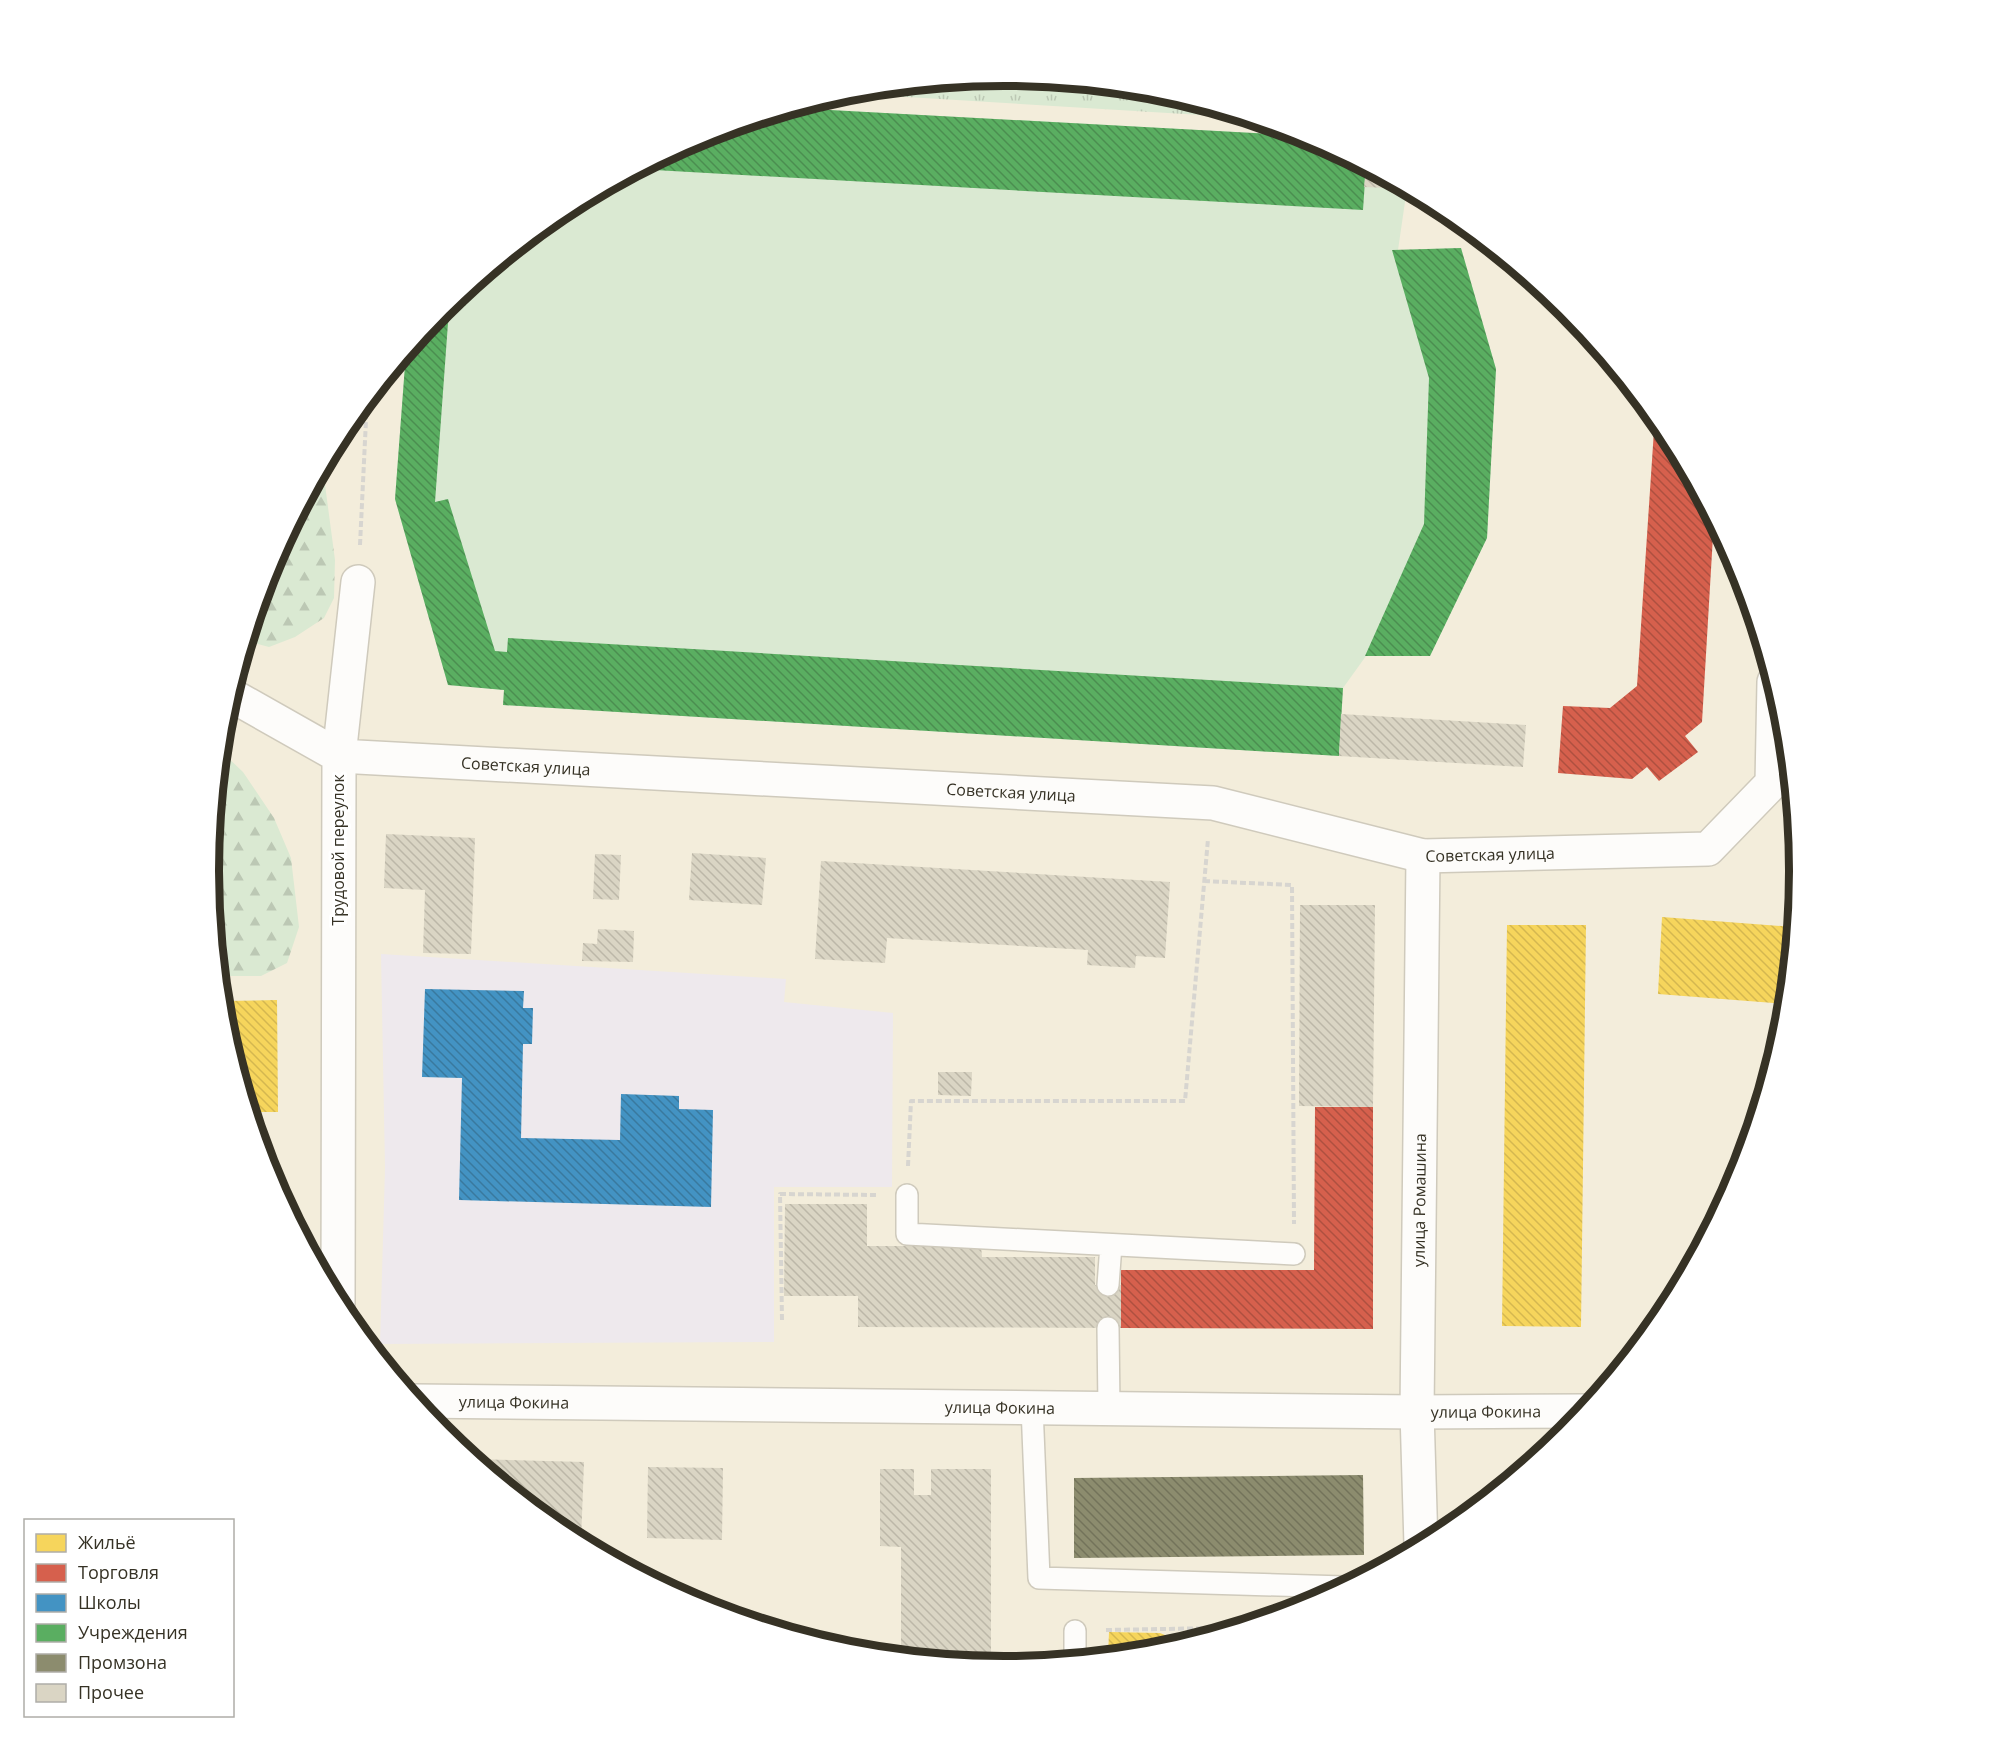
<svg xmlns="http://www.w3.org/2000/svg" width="2009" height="1741" font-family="'Open Sans',sans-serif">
	<defs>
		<pattern id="grass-tufts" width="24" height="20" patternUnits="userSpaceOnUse" patternTransform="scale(1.5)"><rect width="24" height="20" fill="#dae9d2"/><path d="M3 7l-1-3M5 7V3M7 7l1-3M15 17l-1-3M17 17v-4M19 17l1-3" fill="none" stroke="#bcc8b4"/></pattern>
		<pattern id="forest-firs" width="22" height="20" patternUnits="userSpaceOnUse" patternTransform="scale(1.5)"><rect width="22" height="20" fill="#dae9d2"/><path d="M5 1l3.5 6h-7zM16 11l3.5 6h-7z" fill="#bcc8b4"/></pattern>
		<pattern id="homes-back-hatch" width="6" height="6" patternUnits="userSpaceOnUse" patternTransform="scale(1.5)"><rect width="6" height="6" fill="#f6d55c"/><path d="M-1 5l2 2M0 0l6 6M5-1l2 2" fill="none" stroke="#d4b750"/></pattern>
		<pattern id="shops-back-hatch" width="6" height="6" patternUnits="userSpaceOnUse" patternTransform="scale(1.5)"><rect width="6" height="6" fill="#d6604d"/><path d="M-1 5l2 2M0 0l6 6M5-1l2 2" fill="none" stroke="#ae5040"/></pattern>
		<pattern id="schools-back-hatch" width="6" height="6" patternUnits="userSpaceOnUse" patternTransform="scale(1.5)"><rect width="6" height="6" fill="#4393c3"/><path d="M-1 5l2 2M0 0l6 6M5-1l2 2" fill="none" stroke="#39799e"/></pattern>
		<pattern id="public-back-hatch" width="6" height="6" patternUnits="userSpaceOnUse" patternTransform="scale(1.5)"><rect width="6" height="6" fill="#5aae61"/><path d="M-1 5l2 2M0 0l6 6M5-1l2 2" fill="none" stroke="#4b8e50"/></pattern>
		<pattern id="industry-back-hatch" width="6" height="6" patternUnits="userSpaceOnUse" patternTransform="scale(1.5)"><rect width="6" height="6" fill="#8c8c6e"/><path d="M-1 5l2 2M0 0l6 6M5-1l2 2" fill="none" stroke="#73735a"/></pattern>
		<pattern id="building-back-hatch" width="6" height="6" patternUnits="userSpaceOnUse" patternTransform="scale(1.5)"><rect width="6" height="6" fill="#dad5c4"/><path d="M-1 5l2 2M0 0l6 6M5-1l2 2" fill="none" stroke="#bcb7a8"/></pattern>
	</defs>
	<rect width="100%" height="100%" fill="#f3eddb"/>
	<path fill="#eee9ed" d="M381 954 786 979 784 1002 893 1013 892 1187H774V1342L380 1344 385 1168Z"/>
	<path fill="url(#grass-tufts)" d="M1005 75 1160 90 1250 118 841 93 850 90Z"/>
	<path fill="url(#forest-firs)" d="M318 476 324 477 335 560 334 598 324 618 295 637 269 647 247 641 270 566Z
		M221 751 243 772 274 818 291 858 299 927 287 963 261 976H219L210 861Z"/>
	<path fill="#dae9d2" d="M793 108 1310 136 1407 188 1398 250 1461 248 1496 369 1487 538 1430 656H1366L1343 688 1339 756 503 705 504 690 448 685 395 499 406 352 442 308 563 209 700 135Z"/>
	<path fill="url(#homes-back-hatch)" d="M1662 917 1794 927 1787 1004 1658 994Z
		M1507 925H1586L1581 1327 1502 1326Z
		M277 1000 278 1112H250L224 1025 222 1001Z
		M1109 1632 1160 1633 1185 1643 1159 1651 1108 1656Z"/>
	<path fill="url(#shops-back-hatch)" d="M1655 415 1666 429 1714 519 1702 722 1685 736 1698 752 1659 781 1647 767 1632 779 1558 773 1563 706 1610 708 1637 686Z
		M1315 1107H1373V1329L1121 1328V1270H1314Z"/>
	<path fill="url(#schools-back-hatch)" d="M425 989 524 991 523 1008H533L532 1044H523L521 1138 620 1140 621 1094 679 1096V1109L713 1110 711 1207 459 1200 462 1078 422 1077Z"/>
	<path fill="url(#public-back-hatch)" d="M793 108 1310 136 1366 166 1363 210 637 169 700 135Z
		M1461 248 1496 369 1487 538 1430 656H1365L1424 524 1429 378 1392 250Z
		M477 280 465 306 457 303 448 323 435 502 448 499 495 651 507 652 508 638 1343 688 1339 756 503 705 504 690 448 685 395 499 406 352 442 308Z"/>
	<path fill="url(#industry-back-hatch)" d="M1363 1475 1364 1555 1074 1558V1478Z"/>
	<path fill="url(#building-back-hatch)" d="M1366 166 1409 189 1364 187Z
		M1341 714 1526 725 1523 767 1339 756Z
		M386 834 475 838 471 954 423 953 425 890 384 888Z
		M692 853 766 858 762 905 689 900Z
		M595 854 621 855 619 900 593 899Z
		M821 861 1170 882 1165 958 1136 956 1135 968 1087 965 1088 950 887 938 885 963 815 959Z
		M1300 905H1375L1373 1107 1299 1106Z
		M598 929 634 931 633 962 582 961 583 943 597 944Z
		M938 1072H972L971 1096 938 1095Z
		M785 1204H867V1246H981L982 1257H1095V1285H1121V1328L858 1327V1296H784Z
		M474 1459 584 1462 581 1542 562 1532Z
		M648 1467 723 1468 722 1540 647 1538Z
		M880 1469H914V1495H931V1469H991V1665L901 1656V1547L880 1546Z"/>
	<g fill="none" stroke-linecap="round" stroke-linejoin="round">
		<defs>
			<path id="lane" d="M907 1195V1234L1294 1254
				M1108 1285 1111 1245
				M1108 1328 1109 1408
				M1032 1407 1039 1578 1344 1587
				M1075 1659V1631"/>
			<g id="street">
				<path id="s1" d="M358 582 339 756 1213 803 1423 856 1708 849 1772 783 1774 682"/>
				<path id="s2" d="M1421 1545 1417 1412 1423 856"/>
			</g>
			<g id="secondary">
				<path d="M231 695 339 756 338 1303"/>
				<path id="s3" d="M415 1401 1417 1412 1585 1411"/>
			</g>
		</defs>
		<use href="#lane" stroke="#cfcabc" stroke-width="24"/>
		<use href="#street" stroke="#cfcabc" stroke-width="36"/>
		<use href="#secondary" stroke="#cfcabc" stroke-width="36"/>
		<path stroke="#d7d5d0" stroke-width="4" stroke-dasharray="6 3" stroke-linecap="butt" d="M360 545 367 399
			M1204 881 1292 885 1294 1224
			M908 1166 911 1101H1185L1208 839
			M782 1320 780 1194 878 1195
			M1106 1630 1219 1628 1223 1632"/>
		<use href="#lane" stroke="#fdfcfa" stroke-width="21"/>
		<use href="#street" stroke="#fdfcfa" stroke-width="33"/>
		<use href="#secondary" stroke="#fdfcfa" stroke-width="33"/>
	</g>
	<g text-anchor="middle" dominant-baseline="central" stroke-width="6" stroke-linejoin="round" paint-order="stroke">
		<g font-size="16" fill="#363225" stroke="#fff">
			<text stroke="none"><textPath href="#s1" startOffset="362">Советская улица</textPath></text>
			<text stroke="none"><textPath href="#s1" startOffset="848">Советская улица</textPath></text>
			<text transform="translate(338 850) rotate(-90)">Трудовой переулок</text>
			<text stroke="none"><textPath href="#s1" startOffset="1334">Советская улица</textPath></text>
			<text stroke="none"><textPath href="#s2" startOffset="345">улица Ромашина</textPath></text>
			<text stroke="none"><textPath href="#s3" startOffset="99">улица Фокина</textPath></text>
			<text stroke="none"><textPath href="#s3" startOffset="585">улица Фокина</textPath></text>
			<text stroke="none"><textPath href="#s3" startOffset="1071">улица Фокина</textPath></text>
		</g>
	</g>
	<path d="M0 0H2009V1741H0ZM219 871a785 785 0 1 1 1570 0a785 785 0 1 1-1570 0Z" fill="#fff" fill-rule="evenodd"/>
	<path fill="none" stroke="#363225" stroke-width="8" d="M219 871a785 785 0 1 1 1570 0a785 785 0 1 1-1570 0Z"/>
	<rect x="24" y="1519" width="210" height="198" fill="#ffffff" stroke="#afada8" stroke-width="1.5"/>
	<rect x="36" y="1534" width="30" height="18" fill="#f6d55c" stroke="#afada8" stroke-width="1.5"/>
	<text x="78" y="1549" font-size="18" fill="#363225">Жильё</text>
	<rect x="36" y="1564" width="30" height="18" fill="#d6604d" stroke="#afada8" stroke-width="1.5"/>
	<text x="78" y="1579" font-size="18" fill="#363225">Торговля</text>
	<rect x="36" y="1594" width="30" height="18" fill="#4393c3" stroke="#afada8" stroke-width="1.5"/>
	<text x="78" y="1609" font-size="18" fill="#363225">Школы</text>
	<rect x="36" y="1624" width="30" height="18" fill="#5aae61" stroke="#afada8" stroke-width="1.5"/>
	<text x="78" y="1639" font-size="18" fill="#363225">Учреждения</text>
	<rect x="36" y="1654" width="30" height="18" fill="#8c8c6e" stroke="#afada8" stroke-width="1.5"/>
	<text x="78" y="1669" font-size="18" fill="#363225">Промзона</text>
	<rect x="36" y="1684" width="30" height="18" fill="#dad5c4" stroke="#afada8" stroke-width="1.5"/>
	<text x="78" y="1699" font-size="18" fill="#363225">Прочее</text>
</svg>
